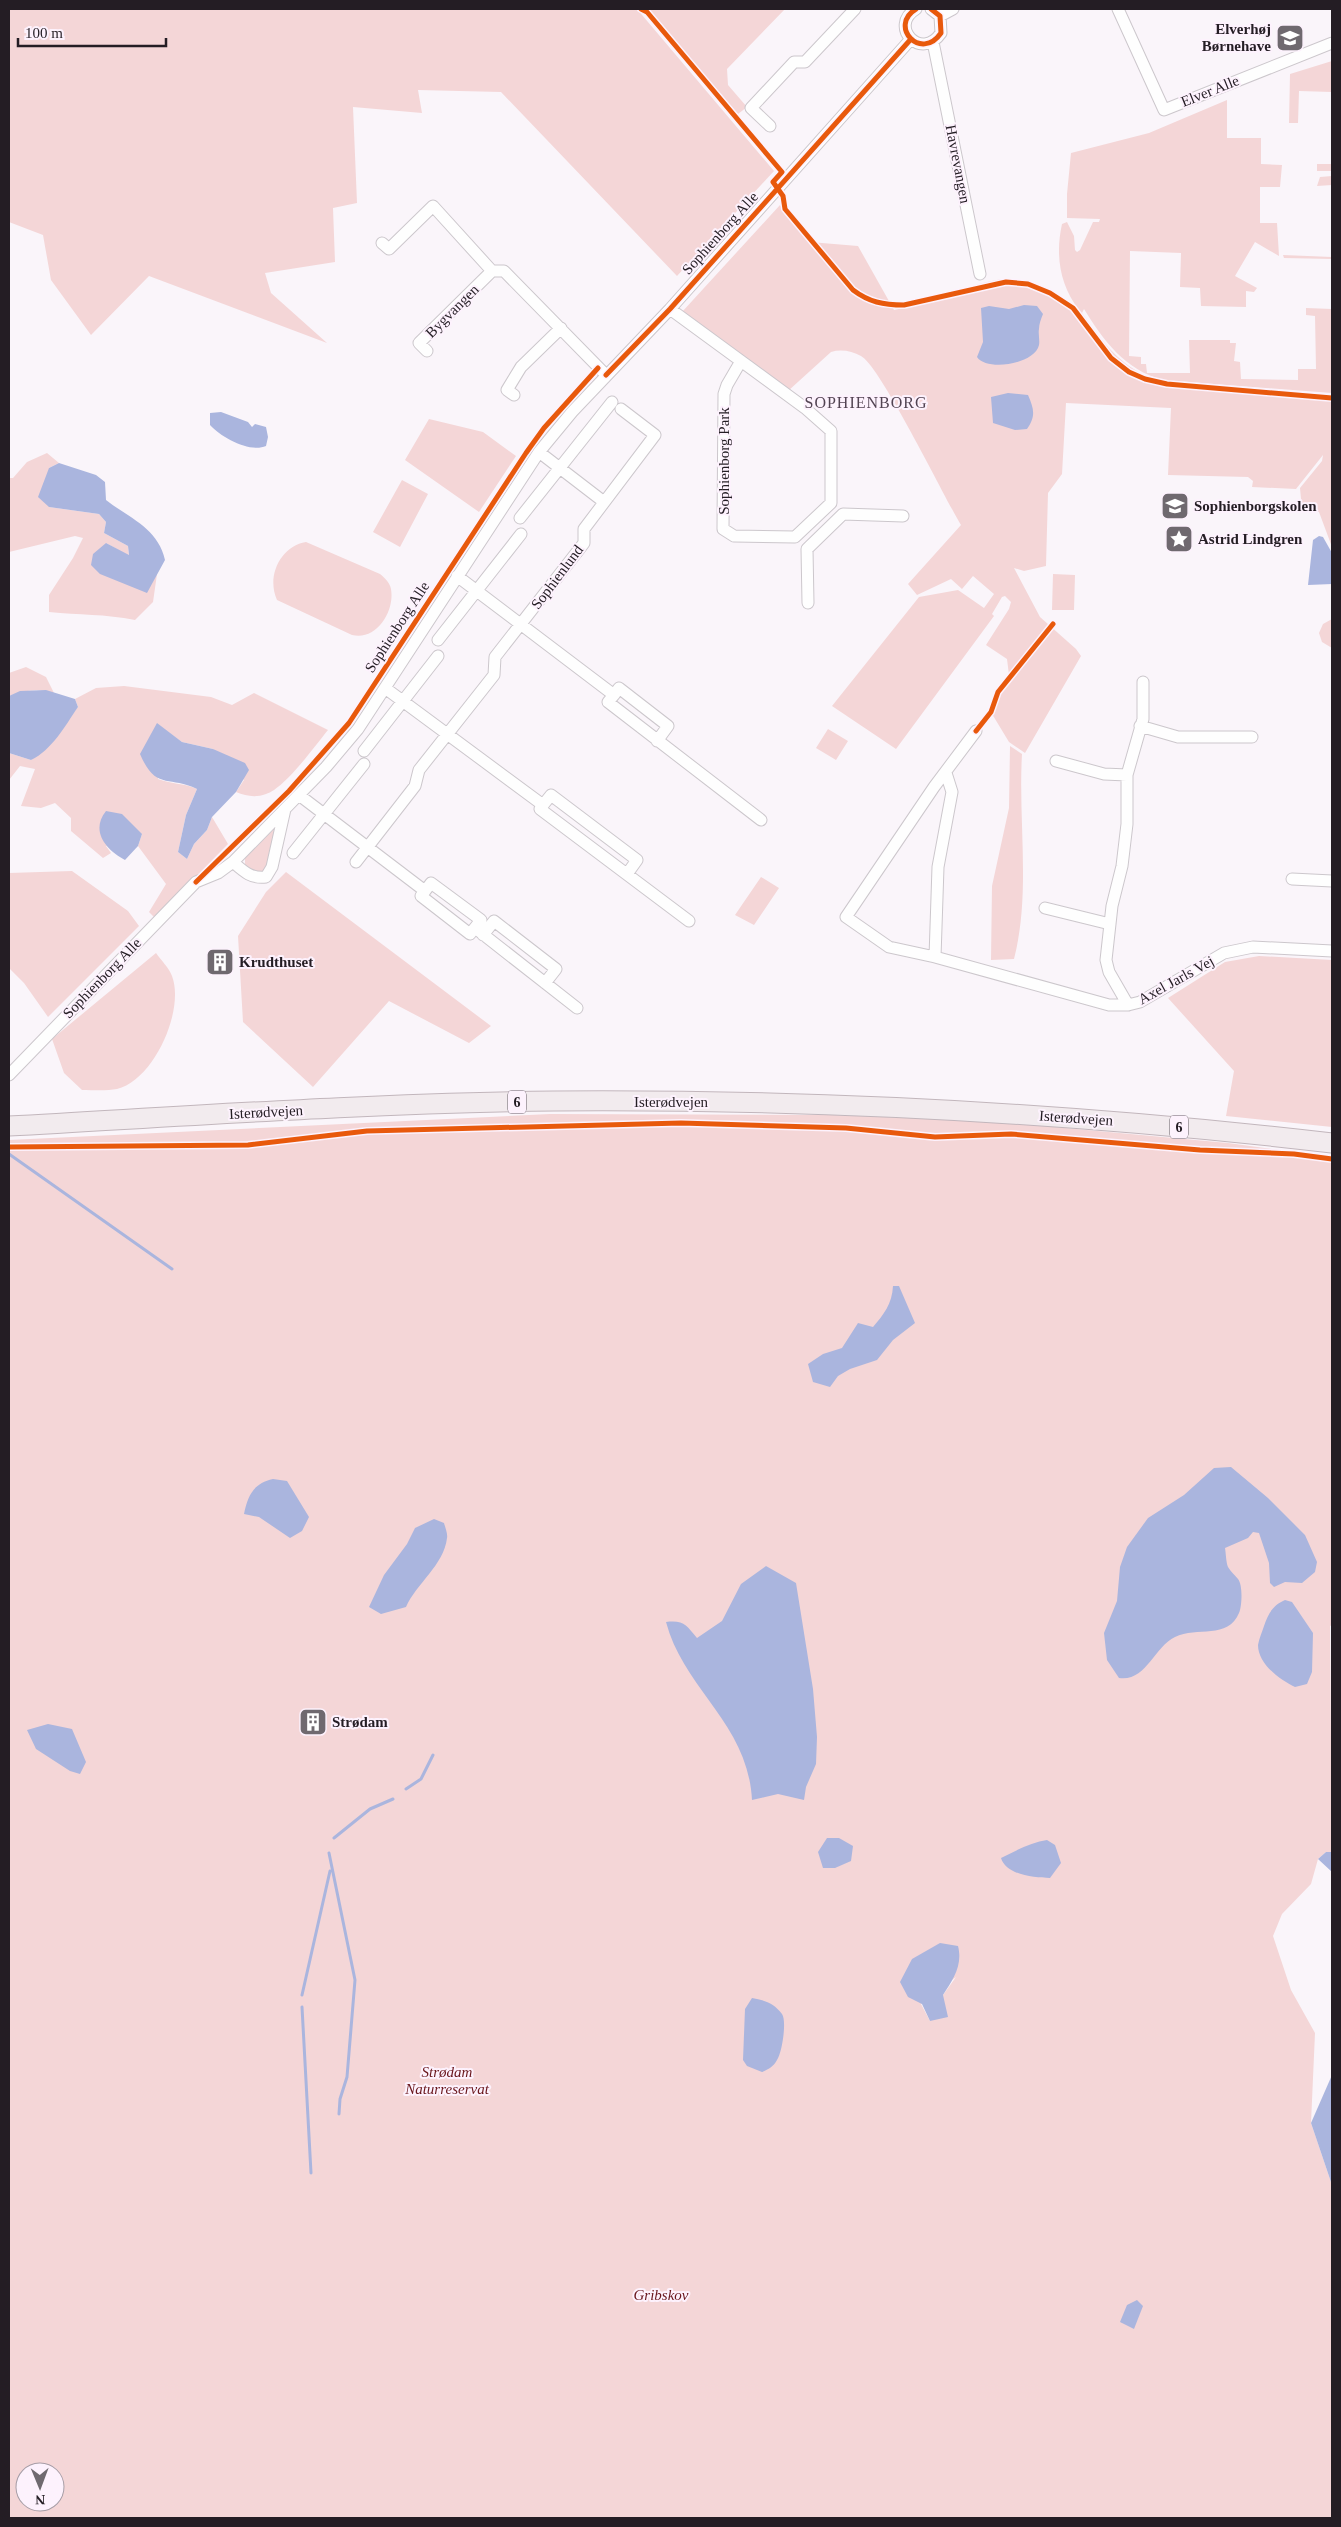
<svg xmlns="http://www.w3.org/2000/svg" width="1341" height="2527" font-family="Georgia,serif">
	<rect width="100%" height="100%" fill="#faf5fa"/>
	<path fill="#f4d6d7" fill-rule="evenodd" d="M9 9H637L774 171 677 276 501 92 418 90 422 113 353 107 357 203 333 208 335 262 265 273 271 293 327 343 149 276 91 335 51 280 43 235 9 222Z
		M647 9H785L727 69 728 85 747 107 738 114Z
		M1332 61V92L1299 91 1298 123H1289L1290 74Z
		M1227 100V138H1261V164L1282 165 1280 187H1260V223H1277L1279 256 1255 242 1235 276 1257 288 1254 292 1246 291V307L1201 306 1200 288 1180 287 1181 253 1130 251 1129 356 1141 357V364H1146L1147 373H1190L1189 340H1230V343H1236L1234 361 1240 362 1241 379 1298 380V369H1316L1315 316 1306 315V308L1332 309V393L1163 380C1125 370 1103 340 1084 309L1082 313C1104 343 1117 363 1152 379L1332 395V547L1319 512 1302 510 1300 488 1322 461 1323 455 1296 489 1252 487 1253 481 1248 477 1168 475 1171 408 1066 403 1062 474 1048 493 1046 566 1024 571 1014 568 1040 617 1076 649 1081 656 1025 753 1009 742 989 709 995 694 1009 675 1007 659 986 645 1009 609 1011 602 1005 596 1002 597 992 614 994 616 896 749 832 706 919 597 958 590 984 608 994 594 973 576 962 589 951 579 917 595 908 584 961 525C944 497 881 367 861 356 852 351 841 349 831 352L788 391 682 312 780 205 810 242 858 246 894 310 964 295 965 288C977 285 991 280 1004 279 1032 279 1057 295 1079 310 1060 285 1055 256 1062 224L1067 222 1074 236 1075 250 1077 252 1080 250 1093 222H1099L1100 219 1067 218V194L1071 153 1149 133Z
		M1317 164H1332V171H1317Z
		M1332 176V185L1317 186 1320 177Z
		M1283 255 1332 257V259L1284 258Z
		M429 419 483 432 516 456 479 512 405 460Z
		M47 453 59 463 49 468V507L99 514 106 522 104 533 128 546 129 556 106 543 149 588 157 574 153 602 135 620C105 614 79 615 49 612V595L73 558 83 538 75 536 9 552V478H13L27 462Z
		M402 480 428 494 400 547 373 532Z
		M306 542 380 574C385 578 390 583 391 589 395 612 376 641 352 635L277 600C266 576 281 546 306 542Z
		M1053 574 1075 575 1074 610H1052Z
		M1332 619V648L1322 642 1319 633 1323 624Z
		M26 667 46 677 54 693C39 688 23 690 9 696V673Z
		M124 686 211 697 232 705 254 693 328 730C315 746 284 789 266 794 255 798 246 796 236 792L244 780 213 749 182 742 157 724 158 779C170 784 184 783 197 789L186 815 178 852 187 859 194 844 207 830 212 817 228 844 155 918 149 912 166 884 138 846 142 834 106 846 111 853 103 858 71 831V818L55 803 41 808 21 806 35 769 20 766 9 780V753L31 760 78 707 75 699 96 688Z
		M828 729 848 741 836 760 816 748Z
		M1010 746 1022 754C1018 822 1031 893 1014 959L991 960 992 886 1009 808Z
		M279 824 268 866 264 872 253 873 245 865V858Z
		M72 871 128 911 139 926 48 1017 24 983 9 968V873Z
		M286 872 491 1026 469 1043 389 1001 313 1087 243 1022 238 936 266 892Z
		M761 877 779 888 754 925 735 915Z
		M156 953C161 960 169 968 172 976 185 1010 154 1080 117 1089 107 1091 93 1090 82 1090L64 1073 52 1039Z
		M1259 956 1332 960V1127L1226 1116 1234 1071 1168 998 1225 962Z
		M550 1114 833 1115 990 1121 1228 1143 1332 1157V1625L1330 1626 1332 1852H1326L1318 1859 1311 1884 1282 1914 1273 1936 1291 1990 1315 2033 1311 2123 1332 2185V2518H9V1140ZM956 1977 943 1995 930 2021 921 2004ZM25 2472H55V2502H25Z"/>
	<path fill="#aab5de" d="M1024 305 1037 306 1043 314C1041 319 1039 324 1039 329 1038 334 1040 340 1039 345 1035 364 987 372 977 357L983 342 981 308 989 306 1009 309Z
		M1008 393 1028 395C1034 409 1036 416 1027 429L1015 430 993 423 991 397Z
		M221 412 248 422 252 427 255 424 266 427 268 437 266 446C250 453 222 438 210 425V413Z
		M59 463 96 475 105 482 106 500C129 518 158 528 165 560L147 593 100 574 91 565 93 554 106 543 129 555 128 546 104 533 106 522 99 514 49 507 38 497 49 468Z
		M1319 536 1323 537 1332 553V584L1308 585 1313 540Z
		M46 690 75 699 78 707C65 726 52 750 31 760L9 753V696L20 691Z
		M157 723 182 742 213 749 245 763 249 770 236 792 212 817 207 830 194 844 187 859 178 852 186 815 197 789C168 775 156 791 140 754Z
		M106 811 122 814 142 834 138 846 125 860C106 850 90 831 106 811Z
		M893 1286H899L915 1323 893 1340 877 1360 850 1369 838 1376 830 1387 813 1382 808 1364 823 1354 842 1348 858 1323 873 1327C884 1314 892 1304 893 1286Z
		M1231 1467 1268 1498 1305 1535 1317 1562 1315 1572 1302 1583 1285 1582 1274 1587 1270 1583 1269 1563 1259 1533 1253 1532 1248 1538 1225 1548C1226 1554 1226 1562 1228 1567 1231 1572 1235 1575 1238 1579 1243 1585 1242 1606 1239 1613 1228 1640 1197 1626 1175 1637 1154 1647 1146 1682 1119 1678L1107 1660 1104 1633 1117 1601 1120 1567 1127 1547 1148 1518 1184 1495 1214 1468Z
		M273 1479 287 1481 309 1517 302 1531 290 1538 259 1517 244 1514C248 1495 254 1483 273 1479Z
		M434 1519 444 1523C445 1527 448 1534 447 1538 444 1565 416 1584 406 1607L381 1614 369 1607 384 1575 407 1544 415 1528Z
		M766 1566 796 1583 813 1689 817 1737 816 1764 806 1787 804 1800 778 1794 752 1800C748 1723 684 1690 666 1622 684 1620 686 1625 697 1638L722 1621 741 1584Z
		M1285 1600 1292 1602 1313 1633 1312 1672 1307 1684 1295 1687C1280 1680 1258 1664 1258 1645 1259 1639 1262 1632 1264 1626 1268 1614 1273 1605 1285 1600Z
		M48 1724 72 1729 86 1762 80 1774 70 1771 36 1749 27 1730Z
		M827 1838H839L853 1846 851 1861 835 1868H823L818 1852Z
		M1047 1840 1055 1845 1061 1863 1050 1878C1035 1878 1006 1875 1001 1858 1015 1851 1032 1842 1047 1840Z
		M1326 1852H1332V1872L1318 1859Z
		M940 1943 958 1946C963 1965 953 1980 943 1995L948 2017 930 2021 922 2004 908 1997 900 1982 912 1959Z
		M752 1998C764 2000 774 2003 782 2014 787 2021 782 2053 777 2060 773 2067 769 2069 762 2072L747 2066 743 2060 745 2009Z
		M1332 2075V2185L1311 2123Z
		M1137 2300 1143 2306 1134 2329 1120 2322 1127 2305Z"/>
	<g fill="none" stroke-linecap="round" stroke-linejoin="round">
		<path stroke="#aab5de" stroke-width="3" d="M9 1154 172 1269
			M406 1789 421 1779 433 1755
			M334 1838 370 1809 393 1799
			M329 1853 355 1980 347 2077 340 2099 339 2114
			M302 1995 330 1871
			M302 2007 311 2173"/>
		<defs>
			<path id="minor" d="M916 9C888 26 921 62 941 33L940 16 931 9
				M1118 9 1164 110 1332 43
				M940 16 953 9
				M933 42 980 274
				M770 126 751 108 794 62H805L855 9
				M382 243 389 249 433 206 492 271H504L606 375
				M670 309 741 361 727 385 724 394 723 529 734 536 795 537 831 503V431L805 408 741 361
				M427 351 419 343 492 271
				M514 395 507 390 521 367 561 328
				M539 452 604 502
				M520 518 612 402
				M457 576 614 695 608 702 761 820
				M808 603 807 549 843 514 903 516
				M438 640 521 534
				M385 688 543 805 540 809 689 921
				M614 695 619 688 668 726 657 741
				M1140 726 1178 737H1252
				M976 731 934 787 846 917 889 947 935 957 1109 1005H1128L1140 1002 1224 953 1253 947 1332 951
				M364 751 438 656
				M1056 761 1104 774 1127 775
				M299 795 425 891 421 896 470 934 481 920 431 883 425 891
				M543 805 551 795 637 860 627 874
				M293 853 364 764
				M233 862C243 871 251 879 266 877L272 867 285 809
				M356 862 415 786 419 770 494 675 495 657 584 543V529L655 435 621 409
				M1292 879 1332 881
				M1045 908 1110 924
				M475 928 577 1008
				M483 935 494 921 556 969 545 983
				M935 957 938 867 952 792 946 773
				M1128 1005 1109 972 1106 960 1112 906 1122 866 1127 824V775L1143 719V682
				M9 1075 196 882 218 873 233 862 326 767 358 729 539 452 572 412 670 309 911 39"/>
			<path id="trunk" d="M9 1126C190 1116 372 1103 554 1101 815 1099 1074 1113 1332 1143"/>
		</defs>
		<use href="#minor" stroke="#ccc7cc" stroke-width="13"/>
		<use href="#trunk" stroke="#c2b6bc" stroke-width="21"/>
		<use href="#minor" stroke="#fefefe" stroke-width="11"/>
		<use href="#trunk" stroke="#f2ebee" stroke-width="19"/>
		<defs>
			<path id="cycleway" d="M641 9 647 12 782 172 773 182 783 196 785 209 853 290C869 302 883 305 904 305L1006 282 1028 284 1050 293 1073 308 1111 358 1129 372 1145 379 1167 384 1332 398
				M916 9C888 26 921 62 941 33L940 16 931 9
				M606 375 670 309 911 39
				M976 731 991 712 998 692 1053 624
				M196 882 289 791 349 723 526 453 544 428 598 368
				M9 1147 248 1145 367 1131 681 1123 846 1128 935 1137 1011 1134 1200 1150 1294 1154 1332 1159"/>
		</defs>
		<use href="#cycleway" stroke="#fdf2fd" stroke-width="8"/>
		<use href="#cycleway" stroke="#e8590c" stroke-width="5"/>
	</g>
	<defs>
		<symbol id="school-square" viewBox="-11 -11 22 22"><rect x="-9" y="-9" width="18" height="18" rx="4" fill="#6f696f" stroke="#fdf2fd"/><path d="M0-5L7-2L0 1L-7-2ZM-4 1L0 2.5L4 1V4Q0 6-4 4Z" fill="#fff"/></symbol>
		<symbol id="sight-square" viewBox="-11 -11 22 22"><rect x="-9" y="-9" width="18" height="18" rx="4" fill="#6f696f" stroke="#fdf2fd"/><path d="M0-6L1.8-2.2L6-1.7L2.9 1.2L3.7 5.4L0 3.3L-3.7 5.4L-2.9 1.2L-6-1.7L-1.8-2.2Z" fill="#fff"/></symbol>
		<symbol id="building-square" viewBox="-11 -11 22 22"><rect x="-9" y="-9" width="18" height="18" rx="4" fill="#6f696f" stroke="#fdf2fd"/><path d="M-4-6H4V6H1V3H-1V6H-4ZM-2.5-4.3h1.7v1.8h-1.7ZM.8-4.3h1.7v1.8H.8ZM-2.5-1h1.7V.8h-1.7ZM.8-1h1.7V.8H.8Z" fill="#fff"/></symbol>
	</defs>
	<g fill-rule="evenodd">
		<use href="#school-square" x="1274" y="22" width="32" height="32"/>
		<use href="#school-square" x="1159" y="490" width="32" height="32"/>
		<use href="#sight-square" x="1163" y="523" width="32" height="32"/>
		<use href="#building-square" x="204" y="946" width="32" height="32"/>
		<use href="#building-square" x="297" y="1706" width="32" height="32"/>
	</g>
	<g text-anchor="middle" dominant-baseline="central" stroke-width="4" stroke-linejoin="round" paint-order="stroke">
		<g fill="#fdf2fd" stroke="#655d65" stroke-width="1">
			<rect x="508" y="1090.5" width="18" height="23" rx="4"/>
			<rect x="1170" y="1115.5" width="18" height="23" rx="4"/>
		</g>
		<g font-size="14" font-weight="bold" fill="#241d24">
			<text x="517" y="1102">6</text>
			<text x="1179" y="1127">6</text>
		</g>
		<g font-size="15" font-weight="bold" fill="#241d24" stroke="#fdf2fd" text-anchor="start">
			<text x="1271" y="29" text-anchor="end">Elverhøj<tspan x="1271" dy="17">Børnehave</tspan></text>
			<text x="1194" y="506">Sophienborgskolen</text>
			<text x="1198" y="539">Astrid Lindgren</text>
			<text x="239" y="962">Krudthuset</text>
			<text x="332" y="1722">Strødam</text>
		</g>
		<g font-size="15" fill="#241d24" stroke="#fdf2fd">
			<text transform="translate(1210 91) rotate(-22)">Elver Alle</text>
			<text transform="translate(958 164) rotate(79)">Havrevangen</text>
			<text transform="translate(720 233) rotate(-48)">Sophienborg Alle</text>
			<text transform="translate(452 311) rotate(-45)">Bygvangen</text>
			<text transform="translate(724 461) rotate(-90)">Sophienborg Park</text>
			<text transform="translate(557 577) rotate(-53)">Sophienlund</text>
			<text transform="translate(397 627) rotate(-57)">Sophienborg Alle</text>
			<text transform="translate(102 978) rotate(-46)">Sophienborg Alle</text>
			<text transform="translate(1176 980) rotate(-29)">Axel Jarls Vej</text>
			<text x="671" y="1102">Isterødvejen</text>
			<text transform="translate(266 1112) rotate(-3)">Isterødvejen</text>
			<text transform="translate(1076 1118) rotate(4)">Isterødvejen</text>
		</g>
		<g font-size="15" font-style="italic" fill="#69161c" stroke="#fdf2fd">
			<text x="447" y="2072">Strødam<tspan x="447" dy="17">Naturreservat</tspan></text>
			<text x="661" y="2295">Gribskov</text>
		</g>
		<g font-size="16" letter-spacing="1" fill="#524352" stroke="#fdf2fd">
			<text x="866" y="402">SOPHIENBORG</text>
		</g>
	</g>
	<rect width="1341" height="2527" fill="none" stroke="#241d24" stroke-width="20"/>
	<g transform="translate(40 2487) rotate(179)"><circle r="24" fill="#fdf2fd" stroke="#a69da6"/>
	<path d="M0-4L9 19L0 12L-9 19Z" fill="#6f696f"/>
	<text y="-8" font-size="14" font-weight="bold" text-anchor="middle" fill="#241d24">N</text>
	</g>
	<path d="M18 38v8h148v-8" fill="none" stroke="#241d24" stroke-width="2.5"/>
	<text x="25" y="38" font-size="15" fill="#241d24" stroke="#fdf2fd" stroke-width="4" paint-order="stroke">100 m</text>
</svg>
